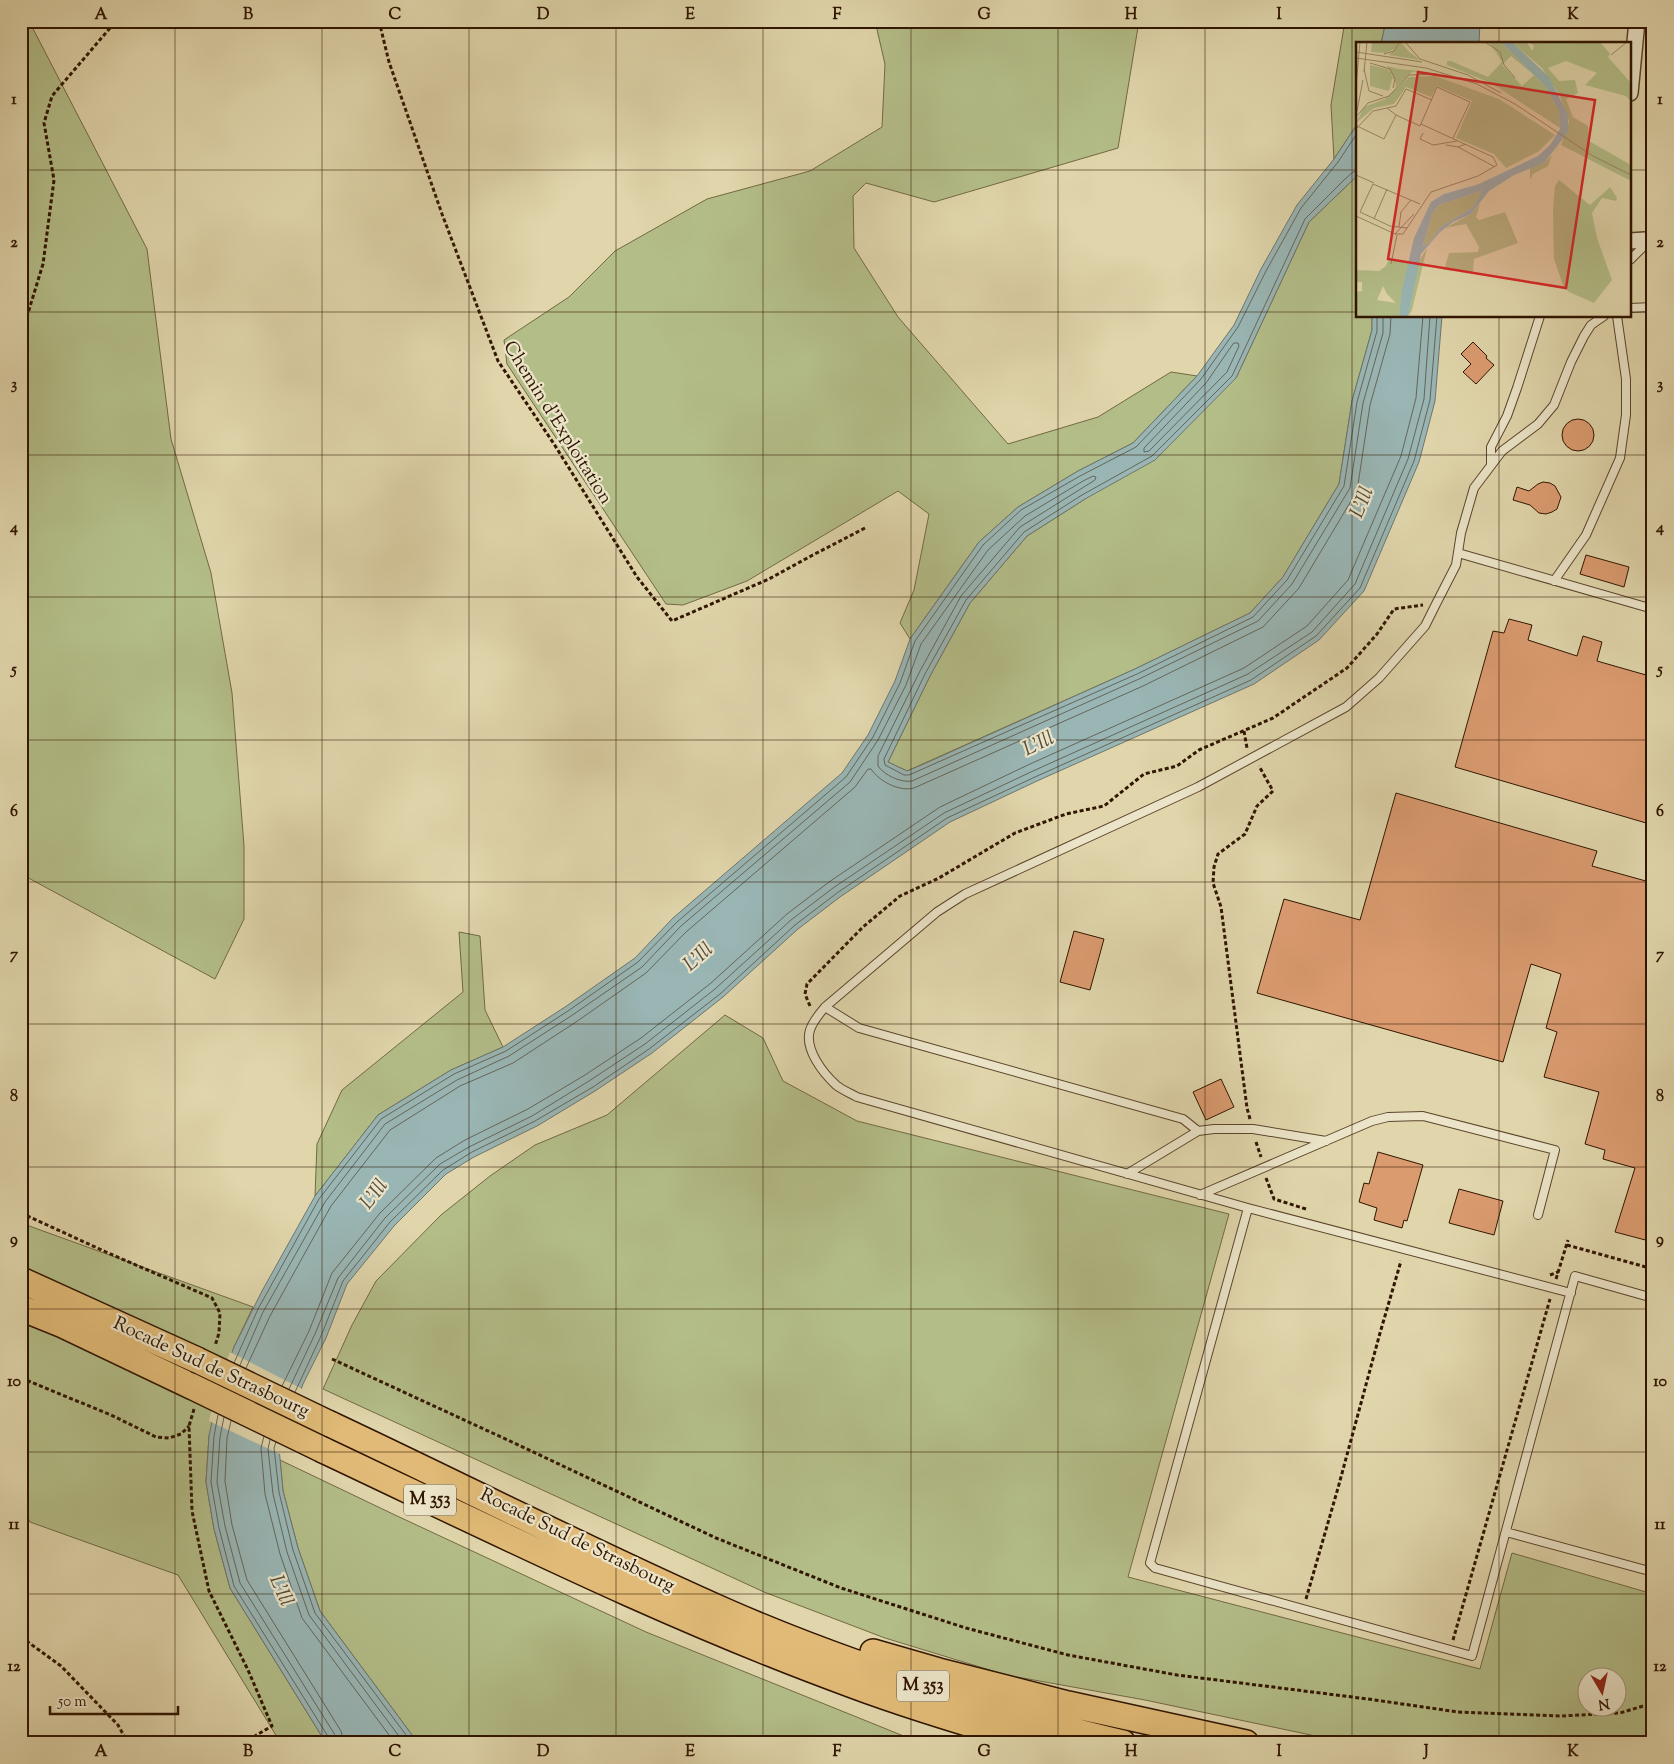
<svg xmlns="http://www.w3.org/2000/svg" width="1674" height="1764" font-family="'Sorts Mill Goudy',serif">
	<rect width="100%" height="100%" fill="#e0d5ab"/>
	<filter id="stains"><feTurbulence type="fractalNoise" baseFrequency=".004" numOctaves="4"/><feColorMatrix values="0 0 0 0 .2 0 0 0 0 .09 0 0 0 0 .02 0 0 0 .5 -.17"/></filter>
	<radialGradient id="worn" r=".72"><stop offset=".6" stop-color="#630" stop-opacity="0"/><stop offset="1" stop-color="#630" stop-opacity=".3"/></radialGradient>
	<path fill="#b3bd88" stroke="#726944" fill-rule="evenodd" d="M21 21H29L147 249 171 439 211 573 232 693 244 846V919L215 979 21 874Z
		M875 21H1139L1118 148 934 202 866 183 853 196 854 248 898 317 1008 444 1098 417 1171 372 1197 376 1133 443 1078 471 1018 507 979 542 910 639 900 623 914 590 929 514 898 491 747 581 683 605 666 604 507 364 504 340 569 297 615 251 707 199 810 171 882 127 885 64Z
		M1345 21H1386L1381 44H1358V123L1334 159 1331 105Z
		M1358 175V316H1372V330L1352 401 1339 484 1283 577 1250 613 1135 669 907 771 888 762 930 676 970 603 1027 536 1085 499 1236 378 1309 222Z
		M459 932 480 936 485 1010 503 1047 451 1070 378 1115 315 1196 317 1144 342 1090 463 992Z
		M725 1015 763 1038 783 1081 857 1121 1229 1214 1128 1577 1480 1669 1512 1553 1653 1594V1743H1385L1325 1738 1145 1700 1006 1675 885 1638 764 1592 323 1389 352 1325 376 1281 441 1215 490 1176 535 1145 607 1115ZM1586 1676H1616V1706H1586Z
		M21 1223 253 1307 234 1347 209 1436 206 1482 214 1529 230 1588 326 1743H269L277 1737 178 1575 30 1522 21 1505Z
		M280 1460 395 1515 646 1632 921 1743H418L320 1611 298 1548 283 1491Z"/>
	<path fill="#99b6b5" stroke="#6f766d" d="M1386 21H1480L1479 44H1381Z
		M1358 123V175L1309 222 1236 378 1155 460 1085 499 1027 536 970 603 930 676 888 762 907 771 924 764 1135 669 1250 613 1283 577 1339 484 1352 401 1372 330V316H1442L1435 401 1419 462 1364 591 1319 640 1254 684 1037 781 950 822 840 897 798 929 723 997 652 1053 595 1091 537 1126 474 1157 446 1174 394 1226 347 1284 326 1338 303 1384 279 1448 283 1491 298 1548 320 1611 418 1743H326L230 1588 214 1529 206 1482 209 1436 219 1388 234 1347 262 1291 315 1196 378 1115 451 1070 503 1047 565 1007 635 958 673 918 842 773 868 735 895 681 910 639 979 542 1018 507 1078 471 1133 443 1197 376 1234 325 1261 269 1297 205 1334 159Z"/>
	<path fill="#e0d5ab" d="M230 1352 304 1390 282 1448V1455L209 1421 217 1387Z"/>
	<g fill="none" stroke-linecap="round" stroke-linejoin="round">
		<path stroke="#64665a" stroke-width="1" d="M1358 171 1353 172 1345 179 1305 219 1232 376 1152 456 1082 495 1024 532 966 600 925 674 884 759 885 765 904 775H909L1137 674 1253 617 1287 580 1344 486 1357 402 1377 331V316
			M1234 343H1238L1239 346 1227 372 1149 451 1144 452V448L1206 383Z
			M234 1363 258 1309 319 1199 381 1119 454 1074 506 1051 568 1011 638 962 677 922 846 777 873 737 900 683 915 641 983 545 1021 510 1080 476 1136 447 1201 379 1238 327 1266 271 1301 208 1338 162 1358 132
			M240 1365 263 1312 325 1202 385 1124 457 1080 509 1056 571 1016 642 967 681 926 850 782 878 740 906 685 921 644 988 550 1025 516 1083 481 1093 476 1096 477 1095 480 1020 527 961 596 920 671 878 756V766C884 775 901 783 912 781L1139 679 1258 621 1292 584 1350 488 1363 403 1383 333V316
			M246 1368 270 1316 331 1206 390 1130 460 1086 513 1063 576 1022 646 973 686 932 855 787 868 769H871C879 781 899 792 914 788L1143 686 1263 627 1299 588 1357 491 1370 405 1390 334 1391 316
			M282 1386 309 1331 332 1273 380 1213 436 1158 465 1140 528 1109 585 1075 641 1038 711 983 787 914 829 882 940 807 1030 764 1244 668 1307 626 1348 580 1401 456 1416 398 1423 316
			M289 1389 315 1334 338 1278 385 1218 440 1164 469 1147 532 1116 589 1081 645 1044 715 989 791 920 833 888 944 813 1033 771 1248 674 1312 632 1355 584 1408 459 1424 399 1430 316
			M295 1392 321 1336 343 1281 390 1222 443 1170 472 1152 535 1121 593 1087 649 1049 720 994 795 925 837 893 947 818 1035 777 1251 680 1316 636 1360 588 1414 461 1430 400 1437 316
			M218 1415 214 1436 211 1482 219 1528 234 1586 329 1738 330 1743
			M224 1417 220 1437 217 1482 225 1526 240 1583 335 1735 336 1743
			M231 1421 227 1438 225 1481 232 1525 247 1580 341 1731 344 1743
			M264 1436 261 1448 265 1494 280 1554 302 1618 395 1743
			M270 1440 268 1449 273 1494 287 1552 309 1615 404 1743
			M276 1442 274 1448 279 1492 293 1550 315 1613 412 1743"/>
	</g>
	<path fill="#da9b6f" stroke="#301500" d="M1473 342 1487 356 1486 358 1494 365 1476 384 1463 372 1471 364 1461 354Z
		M1562 435a16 16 0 1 1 32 0a16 16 0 1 1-32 0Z
		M1543 482 1550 483 1555 486 1561 497 1557 509 1552 512 1546 514 1539 513 1530 505 1513 500 1517 487 1529 491 1538 484Z
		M1586 555 1629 567 1624 587 1580 574Z
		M1509 619 1532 625 1528 640 1577 656 1583 636 1602 642 1597 661 1653 677V825L1455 767 1493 631 1504 633Z
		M1396 793 1597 851 1592 866 1653 883V1242L1615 1232 1635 1168 1603 1159 1605 1150 1585 1144 1599 1092 1544 1077 1557 1032 1546 1028 1561 974 1531 964 1503 1062 1257 993 1284 899 1360 920Z
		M1074 931 1104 939 1090 990 1060 982Z
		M1221 1079 1234 1107 1206 1120 1193 1092Z
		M1378 1152 1423 1165 1407 1221 1404 1220 1402 1228 1374 1220 1377 1208 1359 1202 1364 1183 1369 1184Z
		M1459 1189 1503 1201 1494 1235 1449 1223Z"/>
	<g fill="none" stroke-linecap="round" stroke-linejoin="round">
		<defs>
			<path id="service" d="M1630 260 1648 242
				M1630 308 1653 307
				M1491 465V447L1507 416 1517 388 1540 316
				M1458 553 1653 609
				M1554 581 1586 535 1620 458 1626 415V379L1617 316
				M825 1007 859 1028 1183 1119 1198 1131
				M1127 1174 1198 1131 1214 1129H1253L1326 1141
				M1200 1195 1372 1121 1388 1117 1423 1116 1555 1150 1538 1215
				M1248 1208 1150 1563 1155 1568 1472 1656 1575 1276 1653 1298
				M1571 1293 1248 1208 857 1097C850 1093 842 1090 836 1085 823 1073 804 1049 810 1030 813 1021 819 1014 825 1007L937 912 965 894 1198 787 1346 707 1379 678 1425 626 1436 604 1456 565 1461 533 1474 488 1502 451 1538 424 1554 405 1571 362 1584 336 1591 325 1604 316
				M1506 1532 1653 1572"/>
			<path id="minor" d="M1630 93 1637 21
				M1630 241 1645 240 1653 242"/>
			<path id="trunk" d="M21 1280 197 1360
				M21 1308 63 1325 191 1386
				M330 1424C462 1486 593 1553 727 1612 807 1647 890 1676 974 1702 1023 1717 1073 1732 1123 1743
				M323 1450C497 1532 669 1618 850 1684 911 1707 972 1725 1035 1743
				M873 1652 939 1671 1068 1704 1246 1743"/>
		</defs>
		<use href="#service" stroke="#5c452b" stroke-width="10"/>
		<use href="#minor" stroke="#5c452b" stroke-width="18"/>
		<use href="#trunk" stroke="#301500" stroke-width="28"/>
		<path stroke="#301500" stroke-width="3" stroke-dasharray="4 2.5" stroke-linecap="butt" d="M379 21 389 62 442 214 498 361 554 444 637 577 672 621 769 579 811 556 865 528
			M21 336 43 264 54 180 44 123 52 96 116 21
			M1244 731 1247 748
			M810 1006 805 994 807 984 863 927 900 896 939 878 1015 833 1066 814 1104 806 1144 774 1177 766 1199 750 1273 718 1347 668 1377 634 1394 609 1423 605
			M1250 1119 1247 1108 1221 907 1213 883 1214 867 1218 854 1245 834 1257 806 1273 791 1259 766
			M1256 1142 1261 1157
			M1266 1178 1274 1199 1306 1209
			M21 1213 106 1252 212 1298 220 1313 219 1333 215 1346
			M1567 1245 1653 1269
			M1550 1275 1558 1272
			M1556 1279 1568 1240
			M332 1359 512 1442 716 1538 841 1588 966 1628 1068 1655 1177 1675 1368 1699 1458 1712 1561 1716 1620 1713 1653 1703
			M21 1378 111 1415 156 1437 169 1438 181 1434 189 1426
			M194 1409 189 1426 192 1511 209 1591 248 1670 272 1726 243 1743
			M1306 1599 1338 1488 1380 1333 1401 1261
			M21 1637 61 1666 118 1725 128 1743
			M1453 1640 1550 1299"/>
		<use href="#service" stroke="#ebe4c8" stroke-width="8"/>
		<use href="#minor" stroke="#ebe4c8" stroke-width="15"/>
		<use href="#trunk" stroke="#e0ba76" stroke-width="25"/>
		<defs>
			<path id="trunk-bridge" d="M197 1360 330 1424
				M191 1386 323 1450"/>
		</defs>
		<use href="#trunk-bridge" stroke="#301500" stroke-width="28" stroke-linecap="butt"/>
		<use href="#trunk-bridge" stroke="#e0ba76" stroke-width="25"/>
	</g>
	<path fill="none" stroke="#301500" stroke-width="1" stroke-opacity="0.55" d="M175 21V1743M322 21V1743M469 21V1743M616 21V1743M763 21V1743M911 21V1743M1058 21V1743M1205 21V1743M1352 21V1743M1499 21V44M21 170H1358M1630 170H1653M21 312H1358M1630 312H1653M1499 316V1743M21 455H1653M21 597H1653M21 740H1653M21 882H1653M21 1024H1653M21 1167H1653M21 1309H1653M21 1452H1653M21 1594H1653"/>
	<g text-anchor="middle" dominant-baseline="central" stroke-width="4.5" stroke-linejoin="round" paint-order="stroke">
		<g fill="#ebe4c8" stroke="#68533c" stroke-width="1">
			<rect x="404" y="1484.5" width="52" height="31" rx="4"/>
			<rect x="897" y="1670.5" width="52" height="31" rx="4"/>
		</g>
		<g font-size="18" font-weight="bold" fill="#301500">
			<text x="430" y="1500">M 353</text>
			<text x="923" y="1686">M 353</text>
		</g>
		<g font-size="19" fill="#301500" stroke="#ebe4c8">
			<text transform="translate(557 423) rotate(58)">Chemin d'Exploitation</text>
			<text transform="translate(211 1368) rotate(25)">Rocade Sud de Strasbourg</text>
			<text transform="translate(577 1541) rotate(26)">Rocade Sud de Strasbourg</text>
		</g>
		<g font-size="20" font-style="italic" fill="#554d3f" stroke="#ebe4c8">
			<text transform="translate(1363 503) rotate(-67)">L'Ill</text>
			<text transform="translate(1039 745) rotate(-25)">L'Ill</text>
			<text transform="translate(699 958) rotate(-41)">L'Ill</text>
			<text transform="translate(375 1195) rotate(-52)">L'Ill</text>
			<text transform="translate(280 1591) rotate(67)">L'Ill</text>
		</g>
	</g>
	<g transform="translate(1356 42)">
		<rect width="275" height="275" fill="#e0d5ab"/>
		<path d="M16 0H43L40 6 29 11 15 10ZM45 0 53 10 64 18 33 13ZM145 0 189 44 203 69 204 86 135 41 91 23V19H95L132 35 146 20 134 1ZM155 14 178 33 166 44 146 23ZM156 0H171L176 9 178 4 173 0H244L254 12 252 15 275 41V60L270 54 229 43 241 31 210 19 192 26 203 39 219 38 222 51 210 57 217 75 232 84 233 99 275 123V139L205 103 213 80 204 54 186 26ZM14 23 31 27 37 34 33 49 14 44ZM31 24 43 27 64 29 56 30 39 46 40 42ZM79 34 143 57 199 93 183 109 150 126 138 112 100 96 116 59 81 44 75 55 50 45 38 62 18 66 0 81 8 65 29 57 53 35ZM196 113 192 124 177 132 174 138V126L188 121ZM203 138 234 163 254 145 261 156 260 159 246 156 236 171 241 196 256 238 238 261 213 250 207 243 198 217 197 168 199 144ZM126 149 117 165 85 185 74 200 67 204 76 172 83 163ZM124 162 120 175 123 178 149 170 162 201 118 217 117 230 88 228 93 211 122 210 123 205 110 182 89 186 115 172ZM71 206 56 268 52 275 62 221ZM33 217 53 220 43 275H0V250L6 249V240H0V228L23 229 30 224ZM27 244 31 252 40 261 21 258Z" fill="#b3bd88" fill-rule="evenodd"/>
		<path d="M145 0H156L193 35 212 73V90L188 121 158 133 133 149 115 172 97 180 84 190 65 212 52 275H43L46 248 58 196 75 160 88 152 123 142 182 114 194 103 204 87 203 69 189 44ZM126 149 117 165 85 185 74 200 67 204 76 172 83 163Z" fill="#99b6b5" fill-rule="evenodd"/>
		<path fill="none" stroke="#9a8867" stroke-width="1" d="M49 0 64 17 112 33 145 51M129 0 144 10 148 23 159 36M0 10 66 20M28 12 38 9 44 0M255 13 271 0M0 16 70 26 121 42 159 62 237 114 275 133M14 21 34 27 39 37 37 46M8 27 13 49 27 54M8 30 11 0M0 44 4 0M1 69 7 38M40 73 64 84 81 45 114 60 97 96M0 75 12 61 33 54 53 33 81 32M1 84 28 97 40 73 31 66M0 87 17 69 40 64 50 47 76 58M67 91 64 97 77 103 101 99M90 103 102 105 110 102M102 105 139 125M0 133 18 141M0 174 39 192H47L75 150 122 134 141 123 137 115 65 82M18 177 31 147M43 185 45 170 55 158M51 186 34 184 4 170 17 142 64 162M39 192 58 172M35 222 41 193"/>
		<path fill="#d62828" fill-opacity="0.15" stroke="#d62828" stroke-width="2.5" d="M62 30 239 58 210 246 32 217Z"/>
		<rect width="275" height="275" fill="none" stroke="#301500" stroke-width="2.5"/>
	</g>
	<rect width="1674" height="1764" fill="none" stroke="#e0d5ab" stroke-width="55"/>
	<g transform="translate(1602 1692) rotate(171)"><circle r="24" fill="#ebe4c8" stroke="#a09178"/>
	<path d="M0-4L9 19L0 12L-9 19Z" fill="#8f2418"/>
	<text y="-8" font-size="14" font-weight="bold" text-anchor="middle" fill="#301500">N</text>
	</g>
	<path d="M50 1706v8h128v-8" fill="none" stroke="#301500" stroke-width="2.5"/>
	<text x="58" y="1706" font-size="15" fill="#301500" stroke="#ebe4c8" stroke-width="4" paint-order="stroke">50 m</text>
	<rect x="28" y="28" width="1618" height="1708" fill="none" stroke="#301500" stroke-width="2"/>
	<g font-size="16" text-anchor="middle" font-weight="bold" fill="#301500">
		<text x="101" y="19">A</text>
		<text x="248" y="19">B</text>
		<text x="395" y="19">C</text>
		<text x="543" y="19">D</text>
		<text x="690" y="19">E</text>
		<text x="837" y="19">F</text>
		<text x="984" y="19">G</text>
		<text x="1131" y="19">H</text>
		<text x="1279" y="19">I</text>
		<text x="1426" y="19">J</text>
		<text x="1573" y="19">K</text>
		<text x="14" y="104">1</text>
		<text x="1660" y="104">1</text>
		<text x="14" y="247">2</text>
		<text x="1660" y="247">2</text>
		<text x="14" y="389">3</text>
		<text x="1660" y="389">3</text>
		<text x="14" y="532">4</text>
		<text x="1660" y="532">4</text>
		<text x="14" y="674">5</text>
		<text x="1660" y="674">5</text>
		<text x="14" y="816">6</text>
		<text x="1660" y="816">6</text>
		<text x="14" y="959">7</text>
		<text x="1660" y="959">7</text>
		<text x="14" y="1101">8</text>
		<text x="1660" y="1101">8</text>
		<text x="14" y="1244">9</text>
		<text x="1660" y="1244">9</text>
		<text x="14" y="1386">10</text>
		<text x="1660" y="1386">10</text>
		<text x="14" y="1529">11</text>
		<text x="1660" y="1529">11</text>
		<text x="14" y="1671">12</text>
		<text x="1660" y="1671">12</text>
		<text x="101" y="1756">A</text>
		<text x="248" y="1756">B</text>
		<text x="395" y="1756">C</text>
		<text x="543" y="1756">D</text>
		<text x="690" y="1756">E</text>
		<text x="837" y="1756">F</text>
		<text x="984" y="1756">G</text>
		<text x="1131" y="1756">H</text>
		<text x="1279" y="1756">I</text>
		<text x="1426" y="1756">J</text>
		<text x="1573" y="1756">K</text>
	</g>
	<rect width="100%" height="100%" filter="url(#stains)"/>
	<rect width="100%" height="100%" fill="url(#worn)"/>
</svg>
